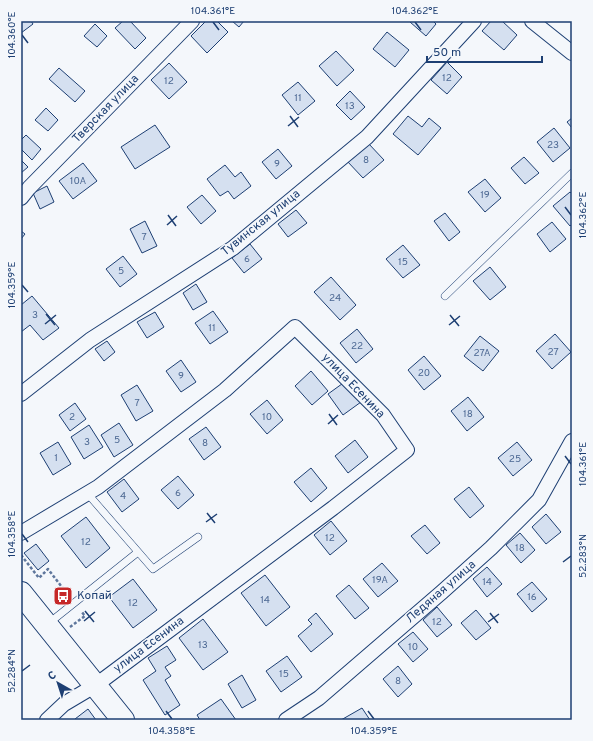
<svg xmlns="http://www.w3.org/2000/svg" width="593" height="741" font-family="Overpass,sans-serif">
	<rect width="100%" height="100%" fill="#f4f7fb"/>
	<path fill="#d5e0f0" stroke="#1d3f73" d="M21 21H31L33 24 21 33Z
		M123 21H130L146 38 135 49 115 28Z
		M206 21H217L228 32 207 53 191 36Z
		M232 21H244L239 27Z
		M411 21H433L436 24 426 36 410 22Z
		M491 21H502L517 35 504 50 482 31Z
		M95 24 107 36 97 47 84 36Z
		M387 32 409 50 395 67 373 49Z
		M336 51 354 70 337 86 319 66Z
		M447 62 462 77 447 94 431 80Z
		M169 63 187 82 169 99 151 80Z
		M59 68 85 91 75 102 49 79Z
		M298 82 315 101 298 115 282 95Z
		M350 91 365 107 351 120 336 105Z
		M46 108 58 120 48 131 35 120Z
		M408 116 422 127 429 118 441 128 418 155 393 134Z
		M572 118V128L567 122Z
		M155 125 170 147 135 169 121 147Z
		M554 128 570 148 553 162 537 142Z
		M26 135 41 149 32 160 21 149V140Z
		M368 143 384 160 363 178 347 161Z
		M278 149 292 166 276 179 262 162Z
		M524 157 539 173 525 184 511 168Z
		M21 160 28 167 21 173Z
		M83 163 97 181 73 199 59 181Z
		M225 165 235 177 241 172 251 186 234 199 228 191 220 196 207 179Z
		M485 179 501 198 485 212 468 192Z
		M47 186 54 202 40 209 33 193Z
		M570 192 572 194V224L570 226 553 206Z
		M202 195 216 211 201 224 187 207Z
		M296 210 307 223 288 237 278 224Z
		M445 213 460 232 449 241 434 221Z
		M145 221 157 246 142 253 130 229Z
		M552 222 566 239 550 252 537 234Z
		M21 231 25 234 21 239Z
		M250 244 262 259 244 273 232 258Z
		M403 245 420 265 403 278 386 259Z
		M123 256 137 274 120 287 106 269Z
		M490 267 506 287 490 300 473 281Z
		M331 277 356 305 340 320 314 292Z
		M196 284 207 302 193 310 183 293Z
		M32 296 59 328 43 340 30 325 21 332V305Z
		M213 311 228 332 210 344 195 323Z
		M155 312 164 327 147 338 137 322Z
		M357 329 373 349 356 363 340 343Z
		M555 334 571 352 552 369 536 351Z
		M480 336 499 351 483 371 464 356Z
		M107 341 115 352 104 361 95 349Z
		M424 356 441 376 424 390 408 370Z
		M181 360 196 382 181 392 166 371Z
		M311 371 328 391 312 405 295 386Z
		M346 381 361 402 343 415 328 394Z
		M137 385 153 411 136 421 121 395Z
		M468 397 484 417 467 431 451 411Z
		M267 400 283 420 267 434 250 414Z
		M75 403 86 419 70 431 59 415Z
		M119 423 133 445 114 457 101 435Z
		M89 425 103 447 84 459 71 437Z
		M206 427 221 447 204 460 189 439Z
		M355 440 368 457 348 473 335 456Z
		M58 442 71 464 53 475 40 453Z
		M517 442 532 460 513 476 498 458Z
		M311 468 327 488 311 502 294 482Z
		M178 476 194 495 178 509 161 490Z
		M124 479 139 499 122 512 107 492Z
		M469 487 484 506 470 518 454 499Z
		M546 514 561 532 546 544 532 527Z
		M86 517 110 548 86 568 61 536Z
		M331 521 347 541 330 555 314 535Z
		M425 525 440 543 427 554 411 536Z
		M520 533 535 550 521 563 506 545Z
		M36 544 49 561 38 570 24 553Z
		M382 563 398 581 378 597 363 579Z
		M487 567 502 584 487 597 473 579Z
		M265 575 290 607 266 626 241 593Z
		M133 579 157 610 133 628 109 597Z
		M532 582 547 599 532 612 517 594Z
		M349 585 369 608 355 619 336 596Z
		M437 607 452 625 437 637 423 620Z
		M476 610 491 628 476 640 461 623Z
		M316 613 333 634 311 652 298 636 312 624 308 620Z
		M203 619 228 652 203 670 179 638Z
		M413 632 428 649 413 662 398 644Z
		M167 646 176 660 165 667 171 676 165 680 180 705 165 715 143 680 156 671 148 658Z
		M287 656 302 677 281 692 266 671Z
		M398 666 412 684 398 697 383 679Z
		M242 675 256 700 242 708 228 684Z
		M221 699 236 720H200L197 715Z
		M362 708 370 720H341Z
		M88 709 96 720H76L75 719Z"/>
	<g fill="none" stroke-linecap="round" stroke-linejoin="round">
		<defs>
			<path id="service" d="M445 296 572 173
				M87 493 153 569 198 537
				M49 623 138 552"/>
			<path id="minor" d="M532 21 572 53
				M21 198 29 188 192 21
				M21 394 90 340 233 248 367 137 474 21
				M21 533 98 487 225 390 295 327 383 415 407 450 333 508 96 685 64 704 47 720
				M286 720 319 698 442 592 491 548 539 500 572 441"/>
			<path id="primary" d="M21 593 123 720"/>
		</defs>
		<use href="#service" stroke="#1d3f73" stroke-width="8"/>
		<use href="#minor" stroke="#1d3f73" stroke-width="16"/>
		<use href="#primary" stroke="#1d3f73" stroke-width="24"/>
		<path stroke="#5e769c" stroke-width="2.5" stroke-dasharray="3 2" stroke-linecap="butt" d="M21 555 39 578 48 569 68 595
			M70 627 85 616 81 611"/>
		<use href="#service" stroke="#f4f7fb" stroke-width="7"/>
		<use href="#minor" stroke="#f4f7fb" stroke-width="14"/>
		<use href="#primary" stroke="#f4f7fb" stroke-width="22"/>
	</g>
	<path fill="none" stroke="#1d3f73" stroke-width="1.5" d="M213 22 219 30M415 22 421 30M22 35 28 43M290 116 298 127M288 126 299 117M565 207 571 215M168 215 176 226M167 225 177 216M22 285 28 292M46 314 55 325M450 315 459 326M45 324 56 315M449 325 460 316M329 414 337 425M328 424 338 415M565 456 571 464M207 513 215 523M206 522 217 514M22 534 28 542M563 562 571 556M85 611 94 622M490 613 498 623M84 621 95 612M488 622 499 614M22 671 30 665M166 711 172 719M368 711 374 719"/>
	<defs>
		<symbol id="bus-square" viewBox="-11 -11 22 22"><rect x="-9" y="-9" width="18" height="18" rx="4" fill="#c62828" stroke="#f4f7fb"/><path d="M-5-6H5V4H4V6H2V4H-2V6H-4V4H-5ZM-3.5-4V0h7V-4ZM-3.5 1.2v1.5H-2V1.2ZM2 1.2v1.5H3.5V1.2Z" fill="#fff"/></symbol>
	</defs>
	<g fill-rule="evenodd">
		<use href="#bus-square" x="52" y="585" width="22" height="22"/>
	</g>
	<g text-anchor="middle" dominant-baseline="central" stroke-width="3" stroke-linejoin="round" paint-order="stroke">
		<g font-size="10" fill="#4b6792">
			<text x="447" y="78">12</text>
			<text x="169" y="81">12</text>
			<text x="298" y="98">11</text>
			<text x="350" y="106">13</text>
			<text x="553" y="145">23</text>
			<text x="366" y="160">8</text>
			<text x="277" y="164">9</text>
			<text x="78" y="181">10А</text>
			<text x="485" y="195">19</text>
			<text x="144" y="237">7</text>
			<text x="247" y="259">6</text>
			<text x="403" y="262">15</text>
			<text x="121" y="271">5</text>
			<text x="335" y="298">24</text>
			<text x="35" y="315">3</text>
			<text x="212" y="328">11</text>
			<text x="357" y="346">22</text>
			<text x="553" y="352">27</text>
			<text x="482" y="353">27А</text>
			<text x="424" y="373">20</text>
			<text x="181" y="376">9</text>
			<text x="137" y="403">7</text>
			<text x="468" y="414">18</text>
			<text x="72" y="417">2</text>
			<text x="267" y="417">10</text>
			<text x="117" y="440">5</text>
			<text x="87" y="442">3</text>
			<text x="205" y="443">8</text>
			<text x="56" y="458">1</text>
			<text x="515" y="459">25</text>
			<text x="178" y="493">6</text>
			<text x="123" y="496">4</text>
			<text x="330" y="538">12</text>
			<text x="86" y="542">12</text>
			<text x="520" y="548">18</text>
			<text x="380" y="580">19А</text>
			<text x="487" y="582">14</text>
			<text x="532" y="597">16</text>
			<text x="265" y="600">14</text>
			<text x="133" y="603">12</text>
			<text x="437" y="622">12</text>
			<text x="203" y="645">13</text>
			<text x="413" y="647">10</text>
			<text x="284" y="674">15</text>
			<text x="398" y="681">8</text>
		</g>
		<g font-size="12" fill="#1d3f73" stroke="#f4f7fb">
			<text transform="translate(106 109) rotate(-46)">Тверская улица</text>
			<text transform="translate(261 223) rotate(-39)">Тувинская улица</text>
			<text transform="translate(353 386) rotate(46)">улица Есенина</text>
			<text transform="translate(441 592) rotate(-41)">Ледяная улица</text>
			<text transform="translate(149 645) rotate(-37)">улица Есенина</text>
		</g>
		<g font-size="12" fill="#1d3f73" stroke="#f4f7fb" text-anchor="start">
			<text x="77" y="596">Копай</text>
		</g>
	</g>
	<rect width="593" height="741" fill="none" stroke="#f4f7fb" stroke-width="44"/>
	<g transform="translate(58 683) rotate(321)" stroke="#f4f7fb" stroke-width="3" paint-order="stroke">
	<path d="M0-3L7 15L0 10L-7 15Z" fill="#1d3f73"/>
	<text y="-6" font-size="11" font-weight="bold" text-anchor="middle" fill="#1d3f73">С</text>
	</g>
	<path d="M427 56v6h115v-6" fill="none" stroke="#1d3f73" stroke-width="2"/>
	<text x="433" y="56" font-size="12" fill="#1d3f73" stroke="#f4f7fb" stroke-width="3" paint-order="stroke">50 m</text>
	<rect x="22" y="22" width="549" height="697" fill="none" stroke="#1d3f73" stroke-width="1.5"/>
	<g font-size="10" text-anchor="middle" fill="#1d3f73">
		<text x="213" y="14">104.361°E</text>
		<text x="415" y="14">104.362°E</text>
		<text transform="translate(11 35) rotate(-90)" y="4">104.360°E</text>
		<text transform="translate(582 215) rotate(-90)" y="4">104.362°E</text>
		<text transform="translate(11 285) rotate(-90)" y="4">104.359°E</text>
		<text transform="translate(582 464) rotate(-90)" y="4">104.361°E</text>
		<text transform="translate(11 534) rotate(-90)" y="4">104.358°E</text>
		<text transform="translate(582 556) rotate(-90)" y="4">52.283°N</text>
		<text transform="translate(11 671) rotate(-90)" y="4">52.284°N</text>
		<text x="172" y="734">104.358°E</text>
		<text x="374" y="734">104.359°E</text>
	</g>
</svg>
